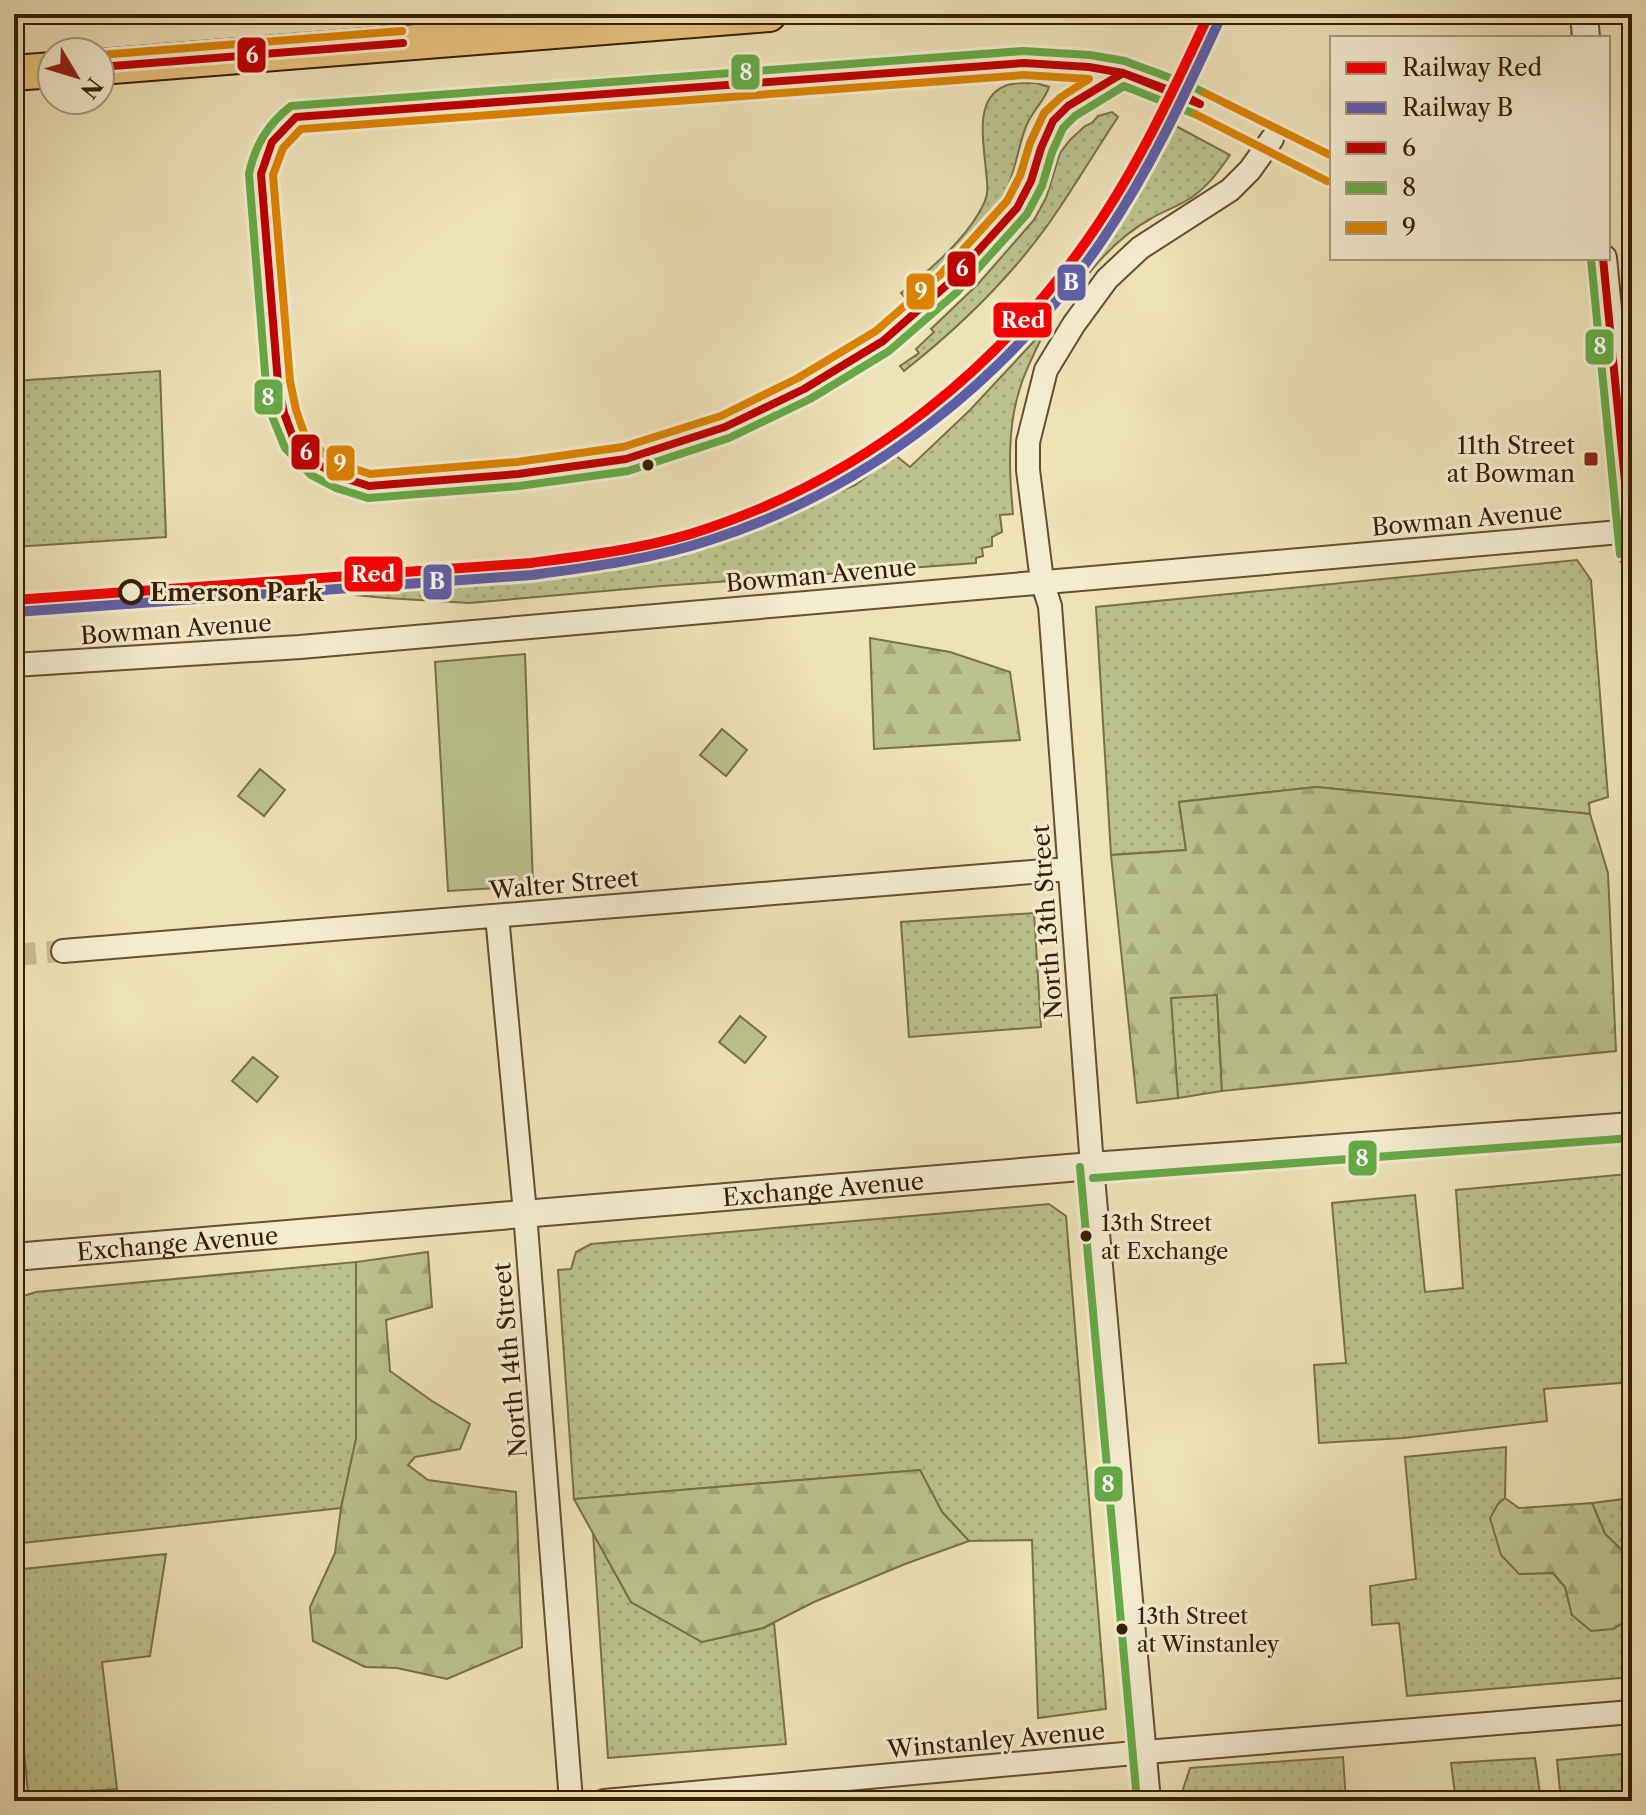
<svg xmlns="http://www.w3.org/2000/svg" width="1646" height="1815" font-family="'Libre Caslon Text',serif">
	<defs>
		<pattern id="grass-dots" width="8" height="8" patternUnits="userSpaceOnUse" patternTransform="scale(2)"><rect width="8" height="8" fill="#bbc28d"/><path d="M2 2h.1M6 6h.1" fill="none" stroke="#a2a678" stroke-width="1.8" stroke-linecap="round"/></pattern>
		<pattern id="forest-firs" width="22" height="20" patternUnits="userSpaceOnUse" patternTransform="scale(2)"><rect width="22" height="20" fill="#bbc28d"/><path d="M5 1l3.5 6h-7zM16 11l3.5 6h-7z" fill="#a2a678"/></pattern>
	</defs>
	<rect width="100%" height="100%" fill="#eee2b8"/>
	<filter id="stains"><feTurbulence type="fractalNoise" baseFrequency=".0025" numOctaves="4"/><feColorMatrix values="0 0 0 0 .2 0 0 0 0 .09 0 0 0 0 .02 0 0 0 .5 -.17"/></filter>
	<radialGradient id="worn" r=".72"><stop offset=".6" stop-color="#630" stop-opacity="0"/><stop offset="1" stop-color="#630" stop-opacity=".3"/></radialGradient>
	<path fill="url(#grass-dots)" stroke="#7a7046" stroke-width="2" d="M1036 83 1049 87C1045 100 1033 110 1027 124 1019 142 1017 164 1009 183 996 218 935 274 906 299L901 293C931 269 969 237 985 201 989 192 987 181 986 171 984 144 973 99 1005 86 1013 82 1026 83 1036 83Z
		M1112 112 1118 117C1094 153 1072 191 1047 226 1008 280 956 330 904 371L900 366 919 353 916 349 934 332 931 329 978 284 1034 220 1046 198 1060 153 1070 140 1085 126 1092 123 1098 116Z
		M1174 125 1230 155C1219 171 1208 186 1192 197 1180 206 1165 210 1152 218 1128 231 1107 251 1090 272L1086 269 1145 179 1165 135Z
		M1037 338 1040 341C1033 356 1025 371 1020 388 1007 428 1009 472 1013 514L1000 515 1002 532 992 537V546L982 548 983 556 976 558V563L662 586 469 603 386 598 324 592V590L428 585 602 566 671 555 729 536 855 485 895 455 910 467 970 410Z
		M160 371 166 537 14 547V381Z
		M1577 560 1591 580 1608 797 1589 803 1590 814 1316 787 1179 802 1186 850 1111 855 1096 607Z
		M1034 913 1041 1027 909 1037 901 922Z
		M1217 994 1222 1091 1178 1098 1170 998Z
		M1628 1174 1632 1178V1382L1544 1389 1547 1421 1404 1438 1319 1443 1314 1365 1346 1363 1332 1203 1415 1195 1425 1292 1463 1288 1456 1190Z
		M1049 1204 1066 1216 1106 1709 1038 1718 1032 1540 969 1541 942 1512 920 1470 574 1499 558 1270 571 1269 576 1252 591 1244Z
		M356 1262V1439L341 1508 14 1544V1299L36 1292Z
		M1506 1447 1505 1498 1498 1504 1519 1574 1553 1573 1565 1587 1572 1615 1613 1629 1632 1617V1677L1407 1696 1399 1623 1372 1625 1370 1586 1416 1579 1405 1457Z
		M1632 1498V1568L1626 1554 1605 1534 1592 1503Z
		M593 1533 631 1602 702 1642 763 1628 774 1623 786 1744 608 1758Z
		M166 1554 150 1656 102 1662 117 1789 28 1795 14 1638V1570Z
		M1632 1753V1801H1561L1557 1760Z
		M1343 1757 1346 1801H1184L1183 1789 1190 1768Z
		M1535 1758 1541 1801H1456L1451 1763Z"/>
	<path fill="url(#forest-firs)" stroke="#7a7046" stroke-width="2" d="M870 638 950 652 1010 672 1020 740 874 749Z
		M1316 787 1590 814 1608 873 1616 1051 1222 1091 1217 995 1171 998 1178 1098 1137 1103 1111 855 1186 850 1179 802Z
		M428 1252 432 1307 386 1320 390 1371 432 1401 470 1424 460 1449 415 1457 408 1465 428 1480 516 1492 522 1647 447 1679 397 1668 365 1667 313 1641 310 1607 335 1553 341 1508 356 1439V1262Z
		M920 1470 942 1512 969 1541 905 1564 814 1602 763 1628 702 1642 631 1602 574 1499Z
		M1505 1498 1519 1508 1592 1503 1605 1534 1626 1554 1632 1568V1617L1613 1629 1591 1631 1572 1615 1565 1587 1553 1573 1519 1574 1501 1555 1490 1518 1498 1504Z"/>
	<path fill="#bbc28d" stroke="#7a7046" stroke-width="2" d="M525 654 533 886 448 891 435 662Z
		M722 729 747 750 726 776 700 755Z
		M260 769 285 790 264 816 238 796Z
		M740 1016 766 1037 745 1063 719 1042Z
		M253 1057 278 1077 257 1102 232 1081Z"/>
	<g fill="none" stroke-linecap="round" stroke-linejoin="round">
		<path stroke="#cabb93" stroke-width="22" stroke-dasharray="22 11" stroke-linecap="butt" d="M14 955 63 951"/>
		<defs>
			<path id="minor" d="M14 665 300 647 1632 531
				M497 916 525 1213 571 1801
				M63 951 1069 869
				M604 1801 1146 1752 1632 1712
				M1149 1801 1092 1166 1050 606 1042 581 1028 470V442L1046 370 1074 324 1107 279 1140 248 1230 190 1250 170 1272 139"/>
			<g id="tertiary">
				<path d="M1584 14 1586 38"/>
				<path d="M1603 258 1632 553"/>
				<path id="s1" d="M14 1257 1092 1166 1632 1126"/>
			</g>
			<path id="primary" d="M100 67 769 14
				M14 73 52 70"/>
		</defs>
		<use href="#minor" stroke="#664e2e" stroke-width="26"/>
		<use href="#tertiary" stroke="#664e2e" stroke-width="30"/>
		<use href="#primary" stroke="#381d00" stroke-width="38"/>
		<use href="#minor" stroke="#f4ecd1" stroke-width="22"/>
		<use href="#tertiary" stroke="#f4ecd1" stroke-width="26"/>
		<use href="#primary" stroke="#e7c17c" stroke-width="34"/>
		<defs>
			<path id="bus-1" d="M1024 63 1089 67 1123 73 1068 106 1053 121 1041 148 1031 181 1017 208 949 283 883 341 804 389 725 427 626 459 518 474 369 486 341 477 317 464 294 440 284 413 278 383 261 174 272 142 296 117Z
				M100 67 403 43
				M1123 73 1183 95 1200 104
				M1123 73 1200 104
				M1603 258 1632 553"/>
			<path id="bus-2" d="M1125 61 1090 55 1023 51 291 106C268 124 255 145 249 174L266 384 272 416 285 448 311 475 336 488 368 498 519 486 628 471 729 438 810 399 889 351 957 292 1027 214 1042 186 1052 152 1063 128 1075 116 1124 86 1195 114
				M1127 62 1187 84 1205 93
				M1591 259 1620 554
				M1080 1167 1137 1801
				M1093 1178 1632 1138"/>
			<path id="bus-3" d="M100 55 402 31
				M1024 75 1089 79 1061 97 1044 113 1030 143 1020 176 1007 201 941 274 876 331 798 378 721 416 623 447 517 462 370 474 346 466 324 454 304 433 296 410 290 381 273 175 283 148 301 129Z
				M1205 93 1332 156
				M1195 114 1327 181"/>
		</defs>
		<use href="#bus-1" stroke="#f4ecd1" stroke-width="14"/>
		<use href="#bus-2" stroke="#f4ecd1" stroke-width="14"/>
		<use href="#bus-3" stroke="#f4ecd1" stroke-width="14"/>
		<use href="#bus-1" stroke="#be0000" stroke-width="8"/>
		<use href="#bus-2" stroke="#66a946" stroke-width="8"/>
		<use href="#bus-3" stroke="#dc8300" stroke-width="8"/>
		<defs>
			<path id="rail-1" d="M14 600 531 563C591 555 652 548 709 528 866 475 999 369 1092 233 1139 165 1174 89 1209 14"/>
			<path id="rail-2" d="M15 612 532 575C592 567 653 559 710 540 870 489 1010 377 1103 239 1150 170 1185 94 1220 19"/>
		</defs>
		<use href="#rail-1" stroke="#f4ecd1" stroke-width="16"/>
		<use href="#rail-2" stroke="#f4ecd1" stroke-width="16"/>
		<use href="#rail-1" stroke="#f80000" stroke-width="10"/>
		<use href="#rail-2" stroke="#5f5fa8" stroke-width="10"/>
	</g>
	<rect fill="#8f2418" stroke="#f4ecd1" stroke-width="3" x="1583" y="451" width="16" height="16" rx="4"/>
	<g fill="#381d00" stroke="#f4ecd1" stroke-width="3">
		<circle cx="648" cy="465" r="7"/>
		<circle cx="1086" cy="1236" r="7"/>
		<circle cx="1122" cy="1629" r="7"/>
	</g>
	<circle fill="#f4ecd1" stroke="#381d00" stroke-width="4" cx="131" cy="592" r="11"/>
	<g text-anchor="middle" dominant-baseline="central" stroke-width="6" stroke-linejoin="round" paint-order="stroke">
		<g font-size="22" fill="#381d00" stroke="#f4ecd1" text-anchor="start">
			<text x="1101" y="1223">13th Street<tspan x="1101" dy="28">at Exchange</tspan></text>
			<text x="1137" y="1616">13th Street<tspan x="1137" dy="28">at Winstanley</tspan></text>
		</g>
		<g font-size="24" fill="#381d00" stroke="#f4ecd1" text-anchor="end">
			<text x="1575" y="445">11th Street<tspan x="1575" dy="28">at Bowman</tspan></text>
		</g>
		<g font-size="24" fill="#381d00" stroke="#f4ecd1">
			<text transform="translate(1467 519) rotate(-5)">Bowman Avenue</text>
			<text transform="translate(821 575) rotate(-5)">Bowman Avenue</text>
			<text transform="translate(176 629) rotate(-4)">Bowman Avenue</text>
			<text transform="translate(564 884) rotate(-5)">Walter Street</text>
			<text transform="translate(1047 922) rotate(-94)">North 13th Street</text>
			<text stroke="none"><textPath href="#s1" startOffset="812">Exchange Avenue</textPath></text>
			<text stroke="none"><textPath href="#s1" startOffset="164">Exchange Avenue</textPath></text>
			<text transform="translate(510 1360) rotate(-95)">North 14th Street</text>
			<text transform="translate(996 1740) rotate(-5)">Winstanley Avenue</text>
		</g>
		<g font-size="24" font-weight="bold" fill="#381d00" stroke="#f4ecd1" text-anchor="start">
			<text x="150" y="592">Emerson Park</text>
		</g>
	</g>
	<g stroke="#f4ecd1" stroke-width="3">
		<rect x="236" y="36" width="31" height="38" rx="8" fill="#be0000"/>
		<rect x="730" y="53" width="31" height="38" rx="8" fill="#66a946"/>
		<rect x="946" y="250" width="31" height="38" rx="8" fill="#be0000"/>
		<rect x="1056" y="263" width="31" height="39" rx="8" fill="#5f5fa8"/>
		<rect x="905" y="272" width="31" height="39" rx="8" fill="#dc8300"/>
		<rect x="992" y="301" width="61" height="38" rx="8" fill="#f80000"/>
		<rect x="1584" y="328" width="31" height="38" rx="8" fill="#66a946"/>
		<rect x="253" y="378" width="31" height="38" rx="8" fill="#66a946"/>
		<rect x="290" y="433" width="31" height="38" rx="8" fill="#be0000"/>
		<rect x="325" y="444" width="31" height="38" rx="8" fill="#dc8300"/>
		<rect x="343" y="555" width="61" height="38" rx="8" fill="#f80000"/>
		<rect x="422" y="563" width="31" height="38" rx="8" fill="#5f5fa8"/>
		<rect x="1347" y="1139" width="31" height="38" rx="8" fill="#66a946"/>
		<rect x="1093" y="1465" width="31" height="38" rx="8" fill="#66a946"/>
	</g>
	<g font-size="22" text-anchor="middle" font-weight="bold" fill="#fff">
		<text x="252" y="63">6</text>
		<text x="746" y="80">8</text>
		<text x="962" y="276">6</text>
		<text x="1071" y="290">B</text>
		<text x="921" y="299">9</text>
		<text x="1023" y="328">Red</text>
		<text x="1600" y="354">8</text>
		<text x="268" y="405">8</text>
		<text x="306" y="460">6</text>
		<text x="340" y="471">9</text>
		<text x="373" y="582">Red</text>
		<text x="437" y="589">B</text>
		<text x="1362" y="1166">8</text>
		<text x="1108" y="1492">8</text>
	</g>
	<rect width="1646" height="1815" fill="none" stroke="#eee2b8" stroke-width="48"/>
	<rect x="16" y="16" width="1614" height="1783" fill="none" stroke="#381d00" stroke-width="4"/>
	<rect x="24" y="24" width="1598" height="1767" fill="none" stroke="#381d00" stroke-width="2"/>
	<rect x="1330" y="36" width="280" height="224" fill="#f4ecd1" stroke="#a9997d" stroke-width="2"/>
	<rect x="1346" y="62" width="40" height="12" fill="#f80000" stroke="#a9997d" stroke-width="2"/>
	<text x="1402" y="76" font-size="24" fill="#381d00">Railway Red</text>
	<rect x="1346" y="102" width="40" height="12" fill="#5f5fa8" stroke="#a9997d" stroke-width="2"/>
	<text x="1402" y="116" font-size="24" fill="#381d00">Railway B</text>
	<rect x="1346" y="142" width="40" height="12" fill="#be0000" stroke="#a9997d" stroke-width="2"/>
	<text x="1402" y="156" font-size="24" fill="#381d00">6</text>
	<rect x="1346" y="182" width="40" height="12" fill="#66a946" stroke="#a9997d" stroke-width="2"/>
	<text x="1402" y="196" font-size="24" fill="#381d00">8</text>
	<rect x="1346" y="222" width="40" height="12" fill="#dc8300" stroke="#a9997d" stroke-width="2"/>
	<text x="1402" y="236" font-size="24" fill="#381d00">9</text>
	<g transform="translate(76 76) rotate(128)"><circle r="38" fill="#f4ecd1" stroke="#a9997d" stroke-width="2"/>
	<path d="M0-6L14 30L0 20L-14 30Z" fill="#8f2418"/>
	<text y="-12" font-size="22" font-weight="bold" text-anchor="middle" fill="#381d00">N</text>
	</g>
	<rect width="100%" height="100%" filter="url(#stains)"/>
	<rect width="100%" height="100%" fill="url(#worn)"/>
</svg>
